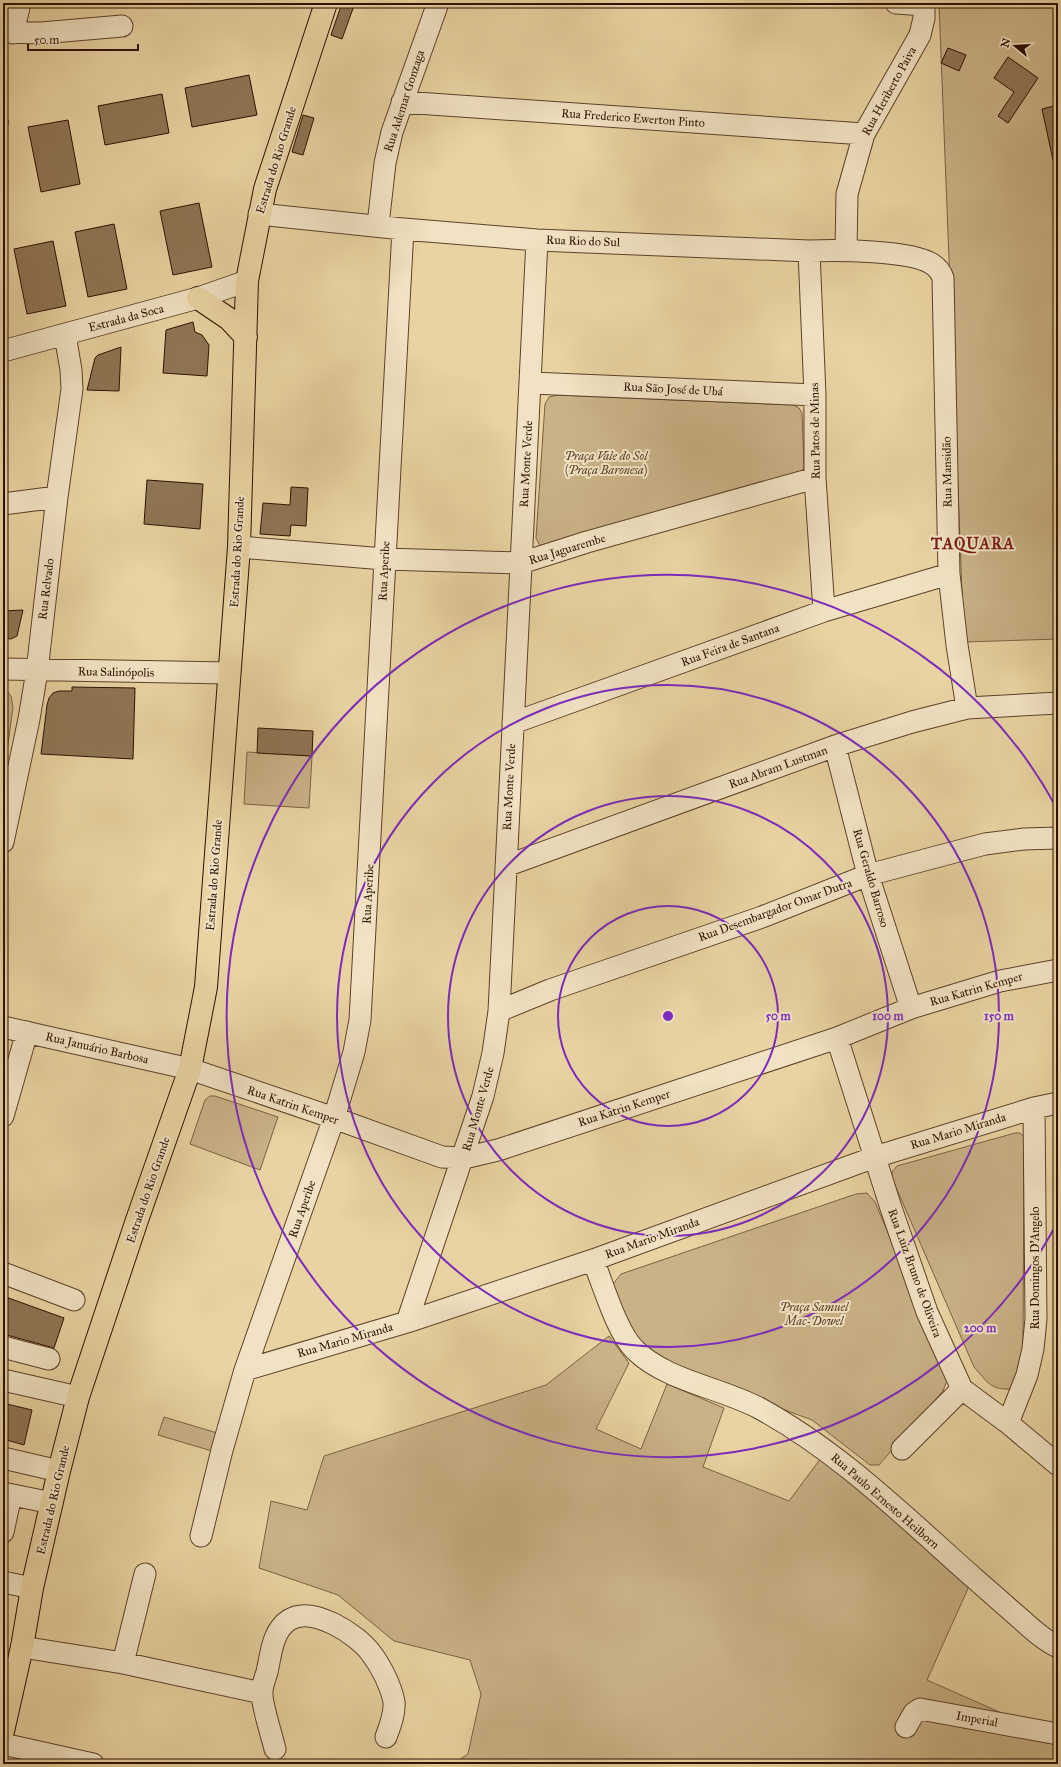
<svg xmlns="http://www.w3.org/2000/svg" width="1061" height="1767" font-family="'IM FELL Great Primer',serif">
	<rect width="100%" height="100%" fill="#e9d3a2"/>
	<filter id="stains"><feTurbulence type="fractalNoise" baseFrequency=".005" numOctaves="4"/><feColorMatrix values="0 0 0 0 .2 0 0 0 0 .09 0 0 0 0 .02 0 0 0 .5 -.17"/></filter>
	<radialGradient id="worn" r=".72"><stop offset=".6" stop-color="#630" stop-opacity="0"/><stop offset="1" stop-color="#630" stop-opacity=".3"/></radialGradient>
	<path fill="#c9b286" stroke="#7b6143" d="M939 3H1058V639L964 642Z
		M3 120 9 121 3 145Z
		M557 395 793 405 799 408 802 413 804 468 801 475 540 546 536 538 545 404 549 397Z
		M3 686 11 696 13 707 3 781Z
		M247 752 312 756 309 808 244 804Z
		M210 1096H215L278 1117 260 1170 190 1144 205 1100Z
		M1015 1133H1020L1024 1137 1023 1352 1017 1381 1009 1389C990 1390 986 1380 974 1367L892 1178V1172L897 1166Z
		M867 1193 875 1202 946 1370 947 1380 943 1391 879 1465H870L812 1420 656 1362 639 1348 612 1295 613 1284 621 1274 856 1194Z
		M609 1336 629 1363 596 1429 641 1449 667 1384 724 1408 703 1467 789 1501 821 1458 970 1584 927 1680 1006 1715 1058 1725V1764H453L468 1754 481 1694 470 1660 394 1641 338 1595 259 1568 271 1501 307 1510 324 1456 546 1385Z
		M164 1417 217 1433 212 1451 158 1435Z"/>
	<path fill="#8f7554" stroke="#2d1000" d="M342 3H355L342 39 331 35Z
		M948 48 966 55 959 71 941 63Z
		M1008 57 1038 78 1008 123 998 116 1014 92 994 78Z
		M249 75 257 115 192 127 185 88Z
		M162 94 169 133 105 145 98 106Z
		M1058 105V159L1053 160 1042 109Z
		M303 115 314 118 303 155 292 152Z
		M68 120 80 184 41 192 28 127Z
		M199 203 212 267 173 275 160 211Z
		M114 224 127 289 88 297 75 232Z
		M53 241 66 306 27 314 14 249Z
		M193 322 195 332 202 335 209 345 207 376 163 373 166 330Z
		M121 347 119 391 87 390 95 358 98 355Z
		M147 480 203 484 200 529 144 524Z
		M291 487 308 488 306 526 291 525 290 536 260 534 263 503 290 505Z
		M23 610 17 636 11 639 3 638V611Z
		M72 687 135 688 133 759 41 754 47 705 49 698 53 693 59 691H72Z
		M258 728 313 731 312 756 257 753Z
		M3 1296 64 1318 54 1348 3 1334Z
		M3 1403 32 1410 24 1445 3 1439Z"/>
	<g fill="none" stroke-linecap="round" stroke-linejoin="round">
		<defs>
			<path id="minor" d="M896 3 924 5
				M3 32 41 33 122 26
				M13 33 20 3
				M402 102 864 134
				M259 214 403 229 537 240 809 251C836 250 911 250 932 264 938 268 941 272 943 278L949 574 957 645 967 708
				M378 225 385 163 392 132 438 3
				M846 250 847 194 864 134 920 35 924 18V3
				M809 251 815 395V478L824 611
				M3 351 198 298 247 281
				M531 383 815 395
				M3 504 57 497
				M239 547 384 559 521 563 587 542 815 478
				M3 669 229 673
				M513 723 824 611 949 574
				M835 746 868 875 911 1008
				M3 842 29 719 37 671 57 497 72 389 71 370 65 335
				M506 866 835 746 912 722 967 708 1058 703
				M499 1011 550 990 762 917 868 875 985 844 1024 839 1058 838
				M3 1027 190 1069 334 1118 442 1157 464 1158 498 1150 837 1038 911 1008 1000 981 1058 970
				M837 1038 891 1208 927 1312 962 1389 1008 1423 1058 1465
				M3 1116 27 1032
				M593 1260C603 1284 617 1333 635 1350 665 1380 721 1388 759 1408 840 1452 905 1517 974 1578 990 1592 1007 1607 1023 1621 1034 1631 1045 1641 1058 1647
				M3 1273 74 1300
				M407 1322 483 1096 493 1053 499 1011 537 240
				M3 1347 49 1359
				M245 1370 407 1322 593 1260 875 1157 1034 1108 1058 1103
				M3 1380 78 1397
				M1008 1423 1027 1375 1033 1349 1036 1319 1034 1108
				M902 1449 962 1389
				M3 1458 59 1471
				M3 1493 52 1503
				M3 1532 11 1495
				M201 1536 222 1450 245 1370 334 1118 354 1052 360 1020 403 229
				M3 1582 32 1588
				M22 1647 123 1663 262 1693
				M123 1663 145 1574
				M906 1727 914 1713 920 1709 1058 1734
				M3 1744 93 1764
				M275 1749C272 1736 261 1703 262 1692 262 1686 265 1678 267 1672 271 1655 272 1631 289 1620 312 1605 357 1634 371 1653 381 1666 391 1686 394 1702 395 1714 390 1726 386 1737"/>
			<path id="major" d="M198 298 229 319 246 337
				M3 1731 22 1647 32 1588 59 1471 78 1397 137 1220 190 1069 206 987 239 547 247 281 265 189 326 3"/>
		</defs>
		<use href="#minor" stroke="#5c4128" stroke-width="23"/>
		<use href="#major" stroke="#2d1000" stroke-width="24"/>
		<use href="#minor" stroke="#f1e2c3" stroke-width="21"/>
		<use href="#major" stroke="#e9d3a2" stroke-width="22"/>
	</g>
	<g fill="none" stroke="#7b2cbf" stroke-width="2">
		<circle cx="668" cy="1016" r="110"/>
		<circle cx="668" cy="1016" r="220"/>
		<circle cx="668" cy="1016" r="331"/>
		<path d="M1057 1223A441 441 0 1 1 1057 809"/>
	</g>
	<g text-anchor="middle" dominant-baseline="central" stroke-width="4" stroke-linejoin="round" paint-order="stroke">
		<g font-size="12" fill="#2d1000" stroke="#f1e2c3">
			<text transform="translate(889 91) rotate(-61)">Rua Heriberto Paiva</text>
			<text transform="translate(404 101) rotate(-72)">Rua Ademar Gonzaga</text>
			<text transform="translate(633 118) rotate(4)">Rua Frederico Ewerton Pinto</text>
			<text transform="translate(276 160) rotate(-73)">Estrada do Rio Grande</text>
			<text transform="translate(583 241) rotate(2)">Rua Rio do Sul</text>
			<text transform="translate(126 318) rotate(-15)">Estrada da Soca</text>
			<text transform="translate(673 389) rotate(3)">Rua São José de Ubá</text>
			<text transform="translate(815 431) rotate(-91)">Rua Patos de Minas</text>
			<text transform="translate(526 464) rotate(-87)">Rua Monte Verde</text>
			<text transform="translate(947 472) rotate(-91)">Rua Mansidão</text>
			<text transform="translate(567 549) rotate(-17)">Rua Jaguarembe</text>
			<text transform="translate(237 552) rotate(-87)">Estrada do Rio Grande</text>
			<text transform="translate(384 571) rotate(-87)">Rua Aperibe</text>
			<text transform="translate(46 589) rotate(-83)">Rua Relvado</text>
			<text transform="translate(730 645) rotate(-20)">Rua Feira de Santana</text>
			<text transform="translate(116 672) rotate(1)">Rua Salinópolis</text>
			<text transform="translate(778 767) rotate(-20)">Rua Abram Lustman</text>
			<text transform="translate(509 787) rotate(-87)">Rua Monte Verde</text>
			<text transform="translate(214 875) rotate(-86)">Estrada do Rio Grande</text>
			<text transform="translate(871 878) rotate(74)">Rua Geraldo Barroso</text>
			<text transform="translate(368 894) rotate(-87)">Rua Aperibe</text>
			<text transform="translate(775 910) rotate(-20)">Rua Desembargador Omar Dutra</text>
			<text transform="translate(976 989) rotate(-16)">Rua Katrin Kemper</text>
			<text transform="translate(97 1048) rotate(13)">Rua Januário Barbosa</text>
			<text transform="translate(293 1105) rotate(19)">Rua Katrin Kemper</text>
			<text transform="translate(624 1108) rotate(-18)">Rua Katrin Kemper</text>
			<text transform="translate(478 1109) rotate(-74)">Rua Monte Verde</text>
			<text transform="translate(958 1131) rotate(-17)">Rua Mario Miranda</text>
			<text transform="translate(148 1190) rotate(-71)">Estrada do Rio Grande</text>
			<text transform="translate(302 1209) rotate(-71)">Rua Aperibe</text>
			<text transform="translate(652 1238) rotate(-20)">Rua Mario Miranda</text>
			<text transform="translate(1035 1268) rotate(-90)">Rua Domingos D'Angelo</text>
			<text transform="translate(915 1273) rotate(70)">Rua Luiz Bruno de Oliveira</text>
			<text transform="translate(345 1340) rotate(-16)">Rua Mario Miranda</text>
			<text transform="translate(53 1500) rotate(-77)">Estrada do Rio Grande</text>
			<text transform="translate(885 1501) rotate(41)">Rua Paulo Ernesto Heilborn</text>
			<text transform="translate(977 1719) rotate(10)">Imperial</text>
		</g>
		<g font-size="12" font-style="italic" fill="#5c4128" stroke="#f1e2c3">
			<text x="606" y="456">Praça Vale do Sol<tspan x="606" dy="14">(Praça Baronesa)</tspan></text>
			<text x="814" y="1307">Praça Samuel<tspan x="814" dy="14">Mac-Dowel</tspan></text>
		</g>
		<g font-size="16" font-weight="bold" letter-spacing="1" fill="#7a1f14" stroke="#f1e2c3">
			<text x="973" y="543">TAQUARA</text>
		</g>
	</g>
	<circle cx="668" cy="1016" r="6" fill="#7b2cbf" stroke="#f1e2c3" stroke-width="2"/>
	<g font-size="12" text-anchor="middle" font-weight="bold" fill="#7b2cbf" stroke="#f1e2c3" stroke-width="4" stroke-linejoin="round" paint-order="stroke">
		<text x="778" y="1020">50 m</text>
		<text x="888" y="1020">100 m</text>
		<text x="999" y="1020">150 m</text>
		<text x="980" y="1332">200 m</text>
	</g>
	<rect width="1061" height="1767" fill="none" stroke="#e9d3a2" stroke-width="16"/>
	<rect x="4" y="4" width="1053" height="1759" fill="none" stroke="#2d1000" stroke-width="2"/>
	<rect x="8" y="8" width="1045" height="1751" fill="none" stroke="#2d1000"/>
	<g transform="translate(1015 46) rotate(288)" stroke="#f1e2c3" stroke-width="3" paint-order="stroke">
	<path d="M0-3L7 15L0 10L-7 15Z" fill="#2d1000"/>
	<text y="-6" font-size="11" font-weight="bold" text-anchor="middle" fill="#2d1000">N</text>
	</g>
	<path d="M28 44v6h110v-6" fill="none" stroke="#2d1000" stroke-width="2"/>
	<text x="34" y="44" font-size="12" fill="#2d1000" stroke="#f1e2c3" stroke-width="3" paint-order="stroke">50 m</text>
	<rect width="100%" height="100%" filter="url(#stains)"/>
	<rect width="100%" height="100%" fill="url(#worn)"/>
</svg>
